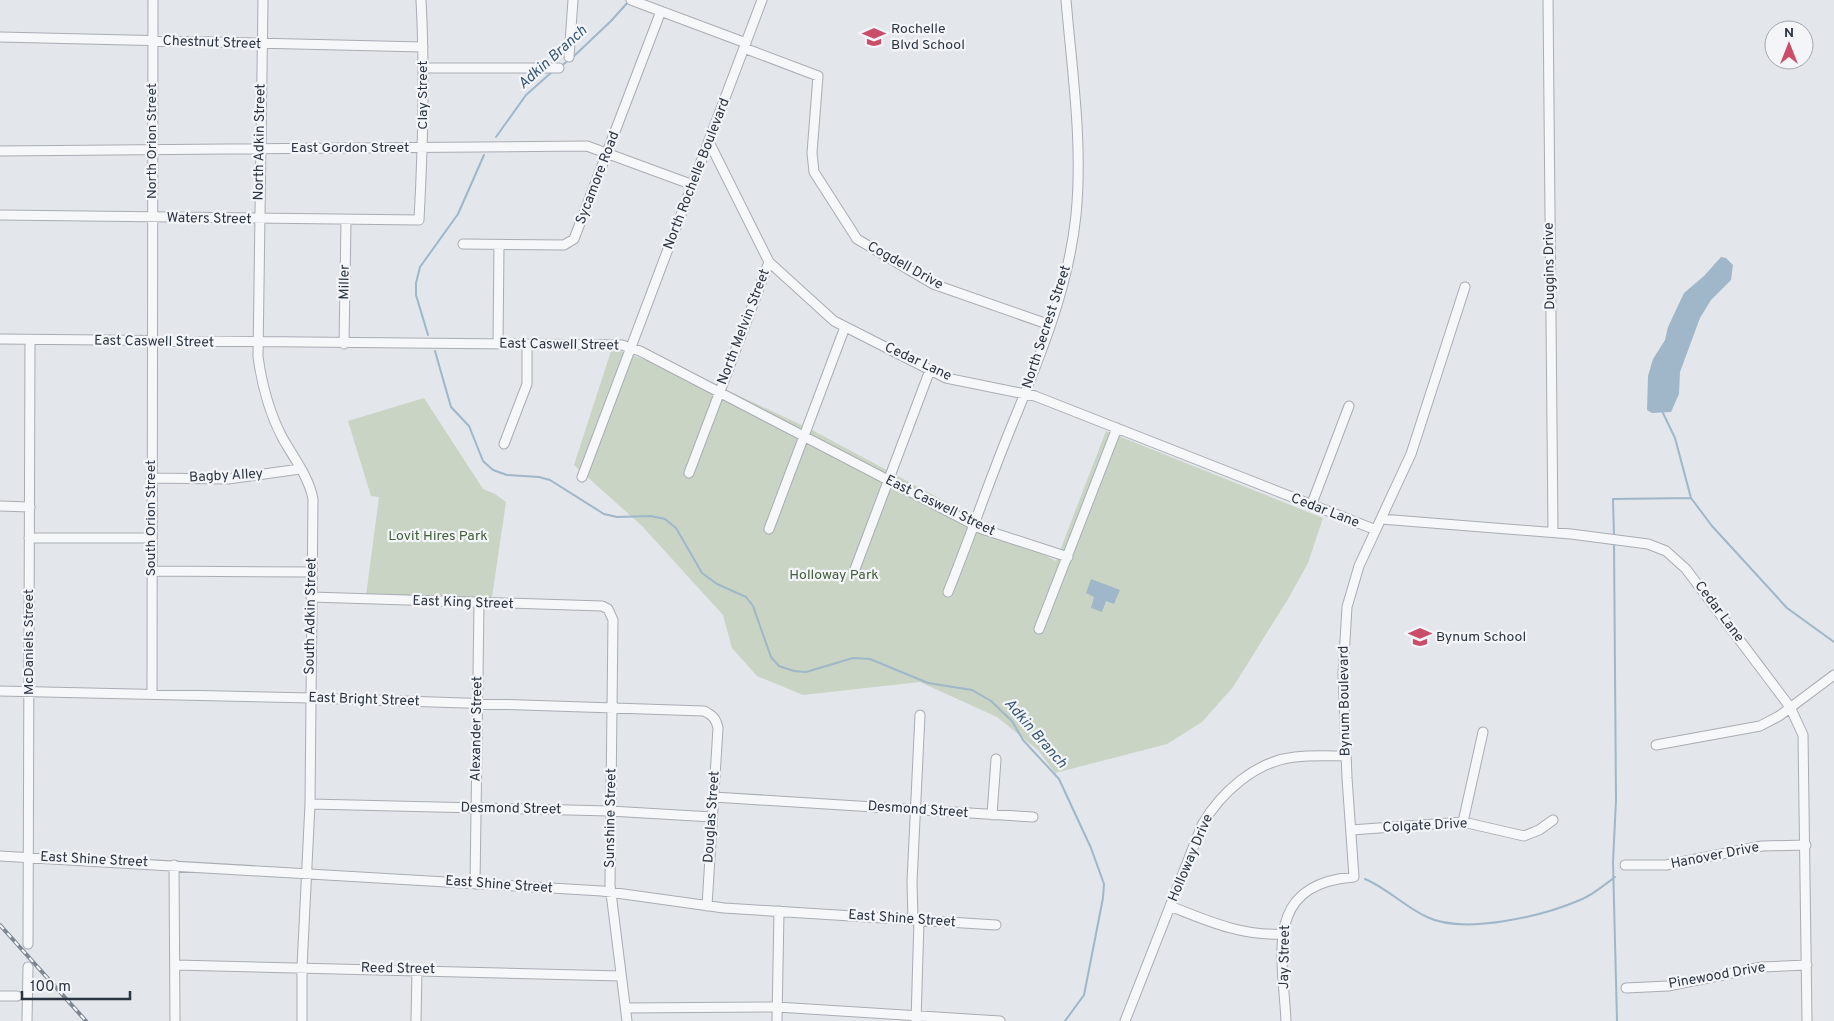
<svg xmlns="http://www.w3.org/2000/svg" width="1834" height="1021" font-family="Overpass,sans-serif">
	<rect width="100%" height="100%" fill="#e3e6ea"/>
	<path fill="#c9d4c4" d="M612 348 718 386 812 430 1056 561 1106 431 1323 518 1308 563 1288 599 1233 687 1202 722 1167 744 1055 773 1038 750 997 717 920 682 803 695 757 676 732 648 723 615 642 526 574 465Z
		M424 398 483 489 495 494 506 502 491 604 366 596 379 497 371 496 348 421Z"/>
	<path fill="#9fb7c9" d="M1721 257 1726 258 1733 265 1731 280 1711 300 1700 318 1680 372 1679 394 1671 412 1652 413 1647 410 1648 376 1653 359 1665 340 1668 327 1684 293 1704 276Z
		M1091 579 1120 590 1114 604 1106 601 1102 612 1091 608 1094 597 1086 593Z"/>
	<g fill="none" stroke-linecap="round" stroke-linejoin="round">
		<path stroke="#9fb7c9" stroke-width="2" d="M573 57 611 21 628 2
			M561 66 569 60
			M496 137 526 95 553 71
			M428 335 416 295V283L420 267 458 214 484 155
			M435 351 451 407 469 426 483 461 493 470 507 475 539 477 550 480 604 514 617 517 651 516 665 519 676 528 702 573 717 584 746 597 753 606 771 657 779 666 794 671 806 672 853 658 870 659 928 683 972 690 991 701 1012 721 1023 740 1059 779 1091 848 1104 884 1103 898 1084 995 1065 1021
			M1663 413 1675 438 1691 498 1712 526 1787 608 1834 642
			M1614 536 1613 499 1691 498
			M1614 543 1616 800 1613 862 1617 1021
			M1365 879C1387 888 1405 907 1427 917 1464 935 1543 916 1580 900 1593 895 1604 885 1615 877"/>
		<defs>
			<path id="minor" d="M263 0 258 357C262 385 269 412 282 437 293 457 309 477 313 499L310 804 302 967V1021
				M631 0 746 43
				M1548 0 1553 532
				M0 37 423 47
				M744 48 818 76 812 153 814 172 857 239 933 284 1050 325
				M569 57 573 0
				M423 68H559
				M709 142 769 262 834 321 946 378 1035 396 1376 530
				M0 151 587 146 693 185
				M0 215 419 220C423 147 425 73 421 0
				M463 244 564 245 574 239 661 11
				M0 339 622 345 640 351 982 529 1068 557
				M344 344 346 220
				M498 344 499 245
				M504 444 527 384V344
				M689 473 769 262
				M582 477 762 0
				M151 478 228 479 300 469
				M0 506 30 507
				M1311 506 1349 406
				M1381 519 1571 534 1648 544 1666 551 1686 569 1790 707 1803 735 1807 1021
				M769 529 845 327
				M29 538H151
				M855 569 930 370
				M151 571 312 572
				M948 592C972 533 992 472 1017 413 1043 349 1069 284 1076 215 1083 143 1072 71 1066 0
				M311 597 602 606 608 609 613 620 610 885 627 1021
				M1039 629 1117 428
				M0 691 311 698 704 711C712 715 716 718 718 728L707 906
				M152 694 153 0
				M1656 745 1760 726 1779 716 1834 675
				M714 797 1033 817
				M310 804 610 811 712 817
				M992 815 996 759
				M1463 822 1483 732
				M1351 830 1463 822 1524 836 1539 830 1553 820
				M0 856 602 891 724 908 996 925
				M174 865 175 1021
				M1625 865H1666L1762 846 1806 845
				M475 884 479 604
				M1170 906C1208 921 1241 936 1282 934
				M913 920 912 882 920 715
				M28 944 30 340
				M175 965 621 976
				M1626 988 1668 986 1762 967 1807 965
				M0 996H17
				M626 1008 777 1007 1000 1021
				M27 1021 28 967
				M416 1021 417 970
				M777 1021 779 911
				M916 1021 919 920
				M1125 1021 1202 825C1221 792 1256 761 1295 757 1312 755 1329 756 1346 756
				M1286 1021C1283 956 1262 884 1354 877L1347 778 1343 674 1347 607 1359 566 1411 454 1465 287"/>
		</defs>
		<use href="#minor" stroke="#a8adb4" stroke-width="11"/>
		<use href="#minor" stroke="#f6f7f9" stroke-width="9"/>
		<defs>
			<path id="rail" d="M0 925 86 1021"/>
		</defs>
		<use href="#rail" stroke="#7d8794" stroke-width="4"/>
		<use href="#rail" stroke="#f3f5f8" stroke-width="2" stroke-dasharray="5.5" stroke-linecap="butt"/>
	</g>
	<defs>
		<symbol id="school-bare" viewBox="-9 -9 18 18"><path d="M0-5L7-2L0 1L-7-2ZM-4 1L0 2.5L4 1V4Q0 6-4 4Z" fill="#ca4e69" stroke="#f3f5f8" stroke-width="2.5" paint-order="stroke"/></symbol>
	</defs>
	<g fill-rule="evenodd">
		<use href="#school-bare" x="858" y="21" width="32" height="32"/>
		<use href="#school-bare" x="1404" y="621" width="32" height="32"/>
	</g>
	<g text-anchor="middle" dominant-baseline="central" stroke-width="4.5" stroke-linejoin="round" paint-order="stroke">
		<g font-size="14" fill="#2b3542" stroke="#f3f5f8" text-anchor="start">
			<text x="891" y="29">Rochelle<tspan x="891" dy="16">Blvd School</tspan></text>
			<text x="1436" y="637">Bynum School</text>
		</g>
		<g font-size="14" fill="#2b3542" stroke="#f3f5f8">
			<text transform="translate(212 43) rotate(2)">Chestnut Street</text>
			<text transform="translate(423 95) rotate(-90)">Clay Street</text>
			<text transform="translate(152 141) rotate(-90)">North Orion Street</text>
			<text transform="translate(260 142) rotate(-89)">North Adkin Street</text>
			<text x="350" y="148">East Gordon Street</text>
			<text transform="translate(697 174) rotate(-69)">North Rochelle Boulevard</text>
			<text transform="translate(598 178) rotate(-69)">Sycamore Road</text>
			<text transform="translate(209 219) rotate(1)">Waters Street</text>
			<text transform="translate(905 266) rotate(29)">Cogdell Drive</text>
			<text transform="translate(1550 266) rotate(-91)">Duggins Drive</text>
			<text transform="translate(345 282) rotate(-89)">Miller</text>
			<text transform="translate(744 327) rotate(-69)">North Melvin Street</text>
			<text transform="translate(1047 327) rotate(-72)">North Secrest Street</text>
			<text transform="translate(154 342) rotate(1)">East Caswell Street</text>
			<text transform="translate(559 345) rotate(1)">East Caswell Street</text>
			<text transform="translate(918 362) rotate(25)">Cedar Lane</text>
			<text transform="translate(226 476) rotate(-3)">Bagby Alley</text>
			<text transform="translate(940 506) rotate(26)">East Caswell Street</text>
			<text transform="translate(1325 511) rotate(21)">Cedar Lane</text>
			<text transform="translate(151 518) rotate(-90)">South Orion Street</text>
			<text transform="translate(463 603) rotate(2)">East King Street</text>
			<text transform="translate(1719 612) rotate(53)">Cedar Lane</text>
			<text transform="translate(311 616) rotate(-89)">South Adkin Street</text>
			<text transform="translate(29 642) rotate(-90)">McDaniels Street</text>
			<text transform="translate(364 700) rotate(2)">East Bright Street</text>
			<text transform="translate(1345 701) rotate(-91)">Bynum Boulevard</text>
			<text transform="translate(477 729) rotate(-89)">Alexander Street</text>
			<text transform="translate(511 809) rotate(1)">Desmond Street</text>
			<text transform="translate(918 810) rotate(4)">Desmond Street</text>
			<text transform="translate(712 817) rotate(-86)">Douglas Street</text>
			<text transform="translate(611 818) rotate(-89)">Sunshine Street</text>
			<text transform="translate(1425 826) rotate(-3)">Colgate Drive</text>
			<text transform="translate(1715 856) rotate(-11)">Hanover Drive</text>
			<text transform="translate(1191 858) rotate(-67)">Holloway Drive</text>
			<text transform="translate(94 860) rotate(3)">East Shine Street</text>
			<text transform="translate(499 885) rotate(4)">East Shine Street</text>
			<text transform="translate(902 919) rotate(4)">East Shine Street</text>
			<text transform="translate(1285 957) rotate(-89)">Jay Street</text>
			<text transform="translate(398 969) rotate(1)">Reed Street</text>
			<text transform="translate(1717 976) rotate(-10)">Pinewood Drive</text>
		</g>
		<g font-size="14" fill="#435d39" stroke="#f3f5f8">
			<text x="438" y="536">Lovit Hires Park</text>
			<text x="834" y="575">Holloway Park</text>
		</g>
		<g font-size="15" font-style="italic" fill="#375775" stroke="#f3f5f8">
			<text transform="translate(553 58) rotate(-42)">Adkin Branch</text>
			<text transform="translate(1035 734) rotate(49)">Adkin Branch</text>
		</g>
	</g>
	<g transform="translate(1789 45)"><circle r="24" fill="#f3f5f8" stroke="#a3a8af"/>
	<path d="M0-4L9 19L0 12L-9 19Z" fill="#ca4e69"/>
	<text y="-8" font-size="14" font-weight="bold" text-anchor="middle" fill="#2b3542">N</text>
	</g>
	<path d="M22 991v8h108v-8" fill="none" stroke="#2b3542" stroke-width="2.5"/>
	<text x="30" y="991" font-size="15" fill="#2b3542" stroke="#f3f5f8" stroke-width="4" paint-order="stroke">100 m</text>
</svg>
